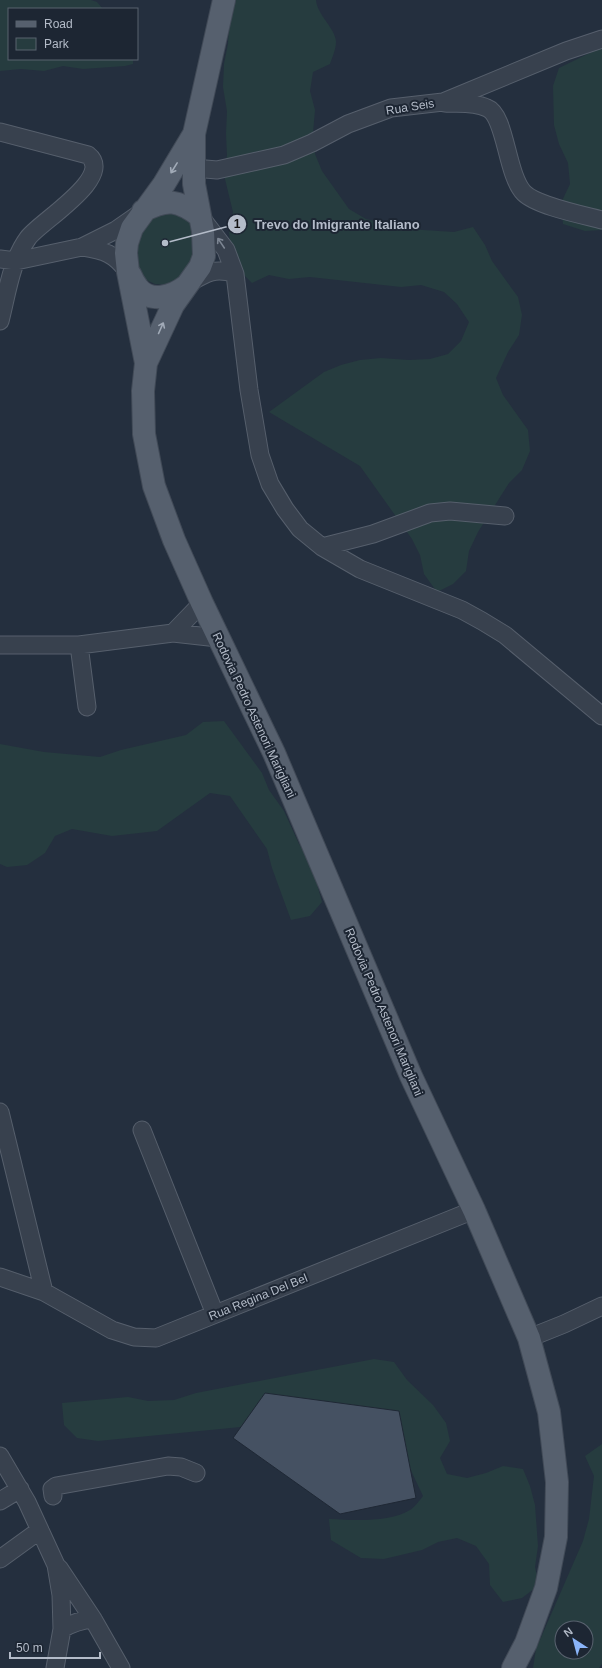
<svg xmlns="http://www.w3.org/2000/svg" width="602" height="1668" font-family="Helvetica,sans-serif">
	<rect width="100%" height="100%" fill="#242f3e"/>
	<path fill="#263c3f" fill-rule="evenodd" d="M0 0H91L97 2 103 9H9V59H133V64L125 66 83 69 63 66 44 71 21 69 0 71Z
		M236 0H316C317 15 336 29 336 42 336 49 332 58 330 64L313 72 310 91 315 110 313 133 315 154 322 171 349 209 366 219 408 229 454 232 473 227 485 245 492 261 518 297 522 315 519 335 508 352 496 378 503 395 528 430 530 451 522 470 509 483 478 532 469 551 466 571 453 584 437 592 424 574 420 555 412 539 360 466 269 412 324 372 341 365 360 360 381 358 409 360 430 359 448 354 461 341 469 322 457 304 444 292 421 285 401 287 310 277 289 279 269 275 252 283 239 270 231 253 229 232 233 212 224 175 227 155 226 134 227 111 223 87 224 64 228 44 229 21Z
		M602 47V230L585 231 563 224 561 203 570 184 568 163 559 144 554 125 553 86 559 68Z
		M174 211 195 224V270L167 285 155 284 144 279 136 271 129 238 140 219Z
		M224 721 262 773 269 790 284 811 299 844 311 862 322 902 310 916 291 920 272 868 267 849 230 796 210 793 157 831 112 836 72 829 55 836 45 853 27 865 7 867 0 864V744L44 752 100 757 121 750 186 735 203 722Z
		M374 1359 394 1362 407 1380 433 1405 446 1423 450 1441 440 1458 447 1474 467 1478 486 1473 503 1466 523 1469 530 1486 535 1505 538 1546 535 1567 539 1585 522 1598 503 1602 490 1585 489 1564 476 1546 457 1538 438 1542 422 1550 384 1559 361 1558 331 1540 329 1519C353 1520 389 1523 410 1510 415 1507 419 1501 423 1496L406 1460 262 1425 98 1441 77 1438 64 1425 62 1403 128 1397 148 1401 174 1400 196 1393Z
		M602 1444V1664L599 1668H533L536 1649 583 1541 589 1519 594 1476 585 1456ZM562 1628H586V1652H562Z"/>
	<path fill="#455162" stroke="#1f2835" d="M265 1393 399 1411 416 1498 340 1514 233 1438Z"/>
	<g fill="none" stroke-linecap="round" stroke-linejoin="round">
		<defs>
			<path id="minor" d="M445 103C458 104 475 102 487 108 506 115 506 174 524 193 537 206 583 215 602 220
				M0 132 88 155C116 177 38 223 28 238 11 261 7 294 0 321
				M194 168 217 170 284 155 312 143 348 124 391 108 443 102 566 51 602 39
				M200 216 226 250 235 274 249 390 260 455 270 484 285 509 300 529 322 547 360 569 462 610 482 621 505 635 602 716
				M82 247C105 251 114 253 128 272
				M0 259 16 261 82 247 116 230 139 214
				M189 283C206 273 215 267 235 274
				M322 547 373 534 430 513 450 511 505 516
				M173 633 202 603
				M0 645H79L173 633 218 638
				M79 645 87 707
				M0 1112 44 1292
				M142 1130 215 1314
				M0 1277 44 1292 112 1330 134 1337 156 1338 474 1210
				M529 1338 564 1324 602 1306
				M0 1456 27 1502 56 1565 61 1595 62 1629 55 1668
				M53 1496 52 1489 56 1486 168 1466 181 1467 196 1473
				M0 1501 20 1489
				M0 1559 40 1530
				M59 1568 93 1619 121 1668
				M62 1629C72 1623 82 1620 93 1619"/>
			<path id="major" d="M194 134 164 184 132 228 127 243 126 253 128 272 146 363 143 391 144 434 154 486 174 540 202 603 274 753 411 1076 474 1210 529 1338 549 1412 557 1482 556 1537 546 1588 526 1643 513 1668
				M143 211C168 198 178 200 200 216
				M130 274C132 279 135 284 138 288 151 304 173 296 186 286
				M146 363 173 305 200 267 204 256 203 231 194 184V134L224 0"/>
		</defs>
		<use href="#minor" stroke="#565f6c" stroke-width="19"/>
		<use href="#major" stroke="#414a57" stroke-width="24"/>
		<use href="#minor" stroke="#38414e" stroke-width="17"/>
		<use href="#major" stroke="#56606e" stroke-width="22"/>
	</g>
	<defs><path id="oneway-shaft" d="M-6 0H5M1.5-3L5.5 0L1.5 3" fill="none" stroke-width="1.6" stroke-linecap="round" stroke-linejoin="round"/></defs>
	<g stroke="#a1aab7">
		<use href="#oneway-shaft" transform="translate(174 168) rotate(122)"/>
		<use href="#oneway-shaft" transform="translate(161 328) rotate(-66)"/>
	</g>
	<use stroke="#7c8592" href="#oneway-shaft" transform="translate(221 243) rotate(-124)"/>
	<g text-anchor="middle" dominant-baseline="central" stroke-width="4" stroke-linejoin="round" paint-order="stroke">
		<g font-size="12" fill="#b4bcc9" stroke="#1d2633">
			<text transform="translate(410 107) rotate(-9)">Rua Seis</text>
			<text transform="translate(254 715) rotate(65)">Rodovia Pedro Astenori Marigliani</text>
			<text transform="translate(384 1012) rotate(67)">Rodovia Pedro Astenori Marigliani</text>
			<text transform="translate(258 1297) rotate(-22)">Rua Regina Del Bel</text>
		</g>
	</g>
	<path fill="none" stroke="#b4bcc9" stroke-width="1.5" d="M165 243L237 224"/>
	<g fill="#b4bcc9" stroke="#1d2633" stroke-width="1.5">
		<circle cx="165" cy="243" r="4"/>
		<circle cx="237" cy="224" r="10"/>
	</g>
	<g font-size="12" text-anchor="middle" font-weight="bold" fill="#111">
		<text x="237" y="228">1</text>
	</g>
	<g font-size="13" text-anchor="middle" font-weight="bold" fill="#b4bcc9" stroke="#1d2633" stroke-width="4" stroke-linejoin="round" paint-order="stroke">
		<text x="337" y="229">Trevo do Imigrante Italiano</text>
	</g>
	<rect x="8" y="8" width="130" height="52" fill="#1d2633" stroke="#59626f"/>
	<rect x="16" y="21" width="20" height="6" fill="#56606e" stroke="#59626f"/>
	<text x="44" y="28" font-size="12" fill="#b4bcc9">Road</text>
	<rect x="16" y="38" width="20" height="12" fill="#263c3f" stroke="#59626f"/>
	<text x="44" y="48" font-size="12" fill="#b4bcc9">Park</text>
	<g transform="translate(574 1640) rotate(324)"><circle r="19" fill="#1d2633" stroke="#59626f"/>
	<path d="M0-3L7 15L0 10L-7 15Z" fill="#8ab4f8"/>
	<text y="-6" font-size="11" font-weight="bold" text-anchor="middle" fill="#b4bcc9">N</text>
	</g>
	<path d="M10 1652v6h90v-6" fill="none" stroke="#b4bcc9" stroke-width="2"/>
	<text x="16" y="1652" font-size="12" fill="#b4bcc9" stroke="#1d2633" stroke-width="3" paint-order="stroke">50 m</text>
</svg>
